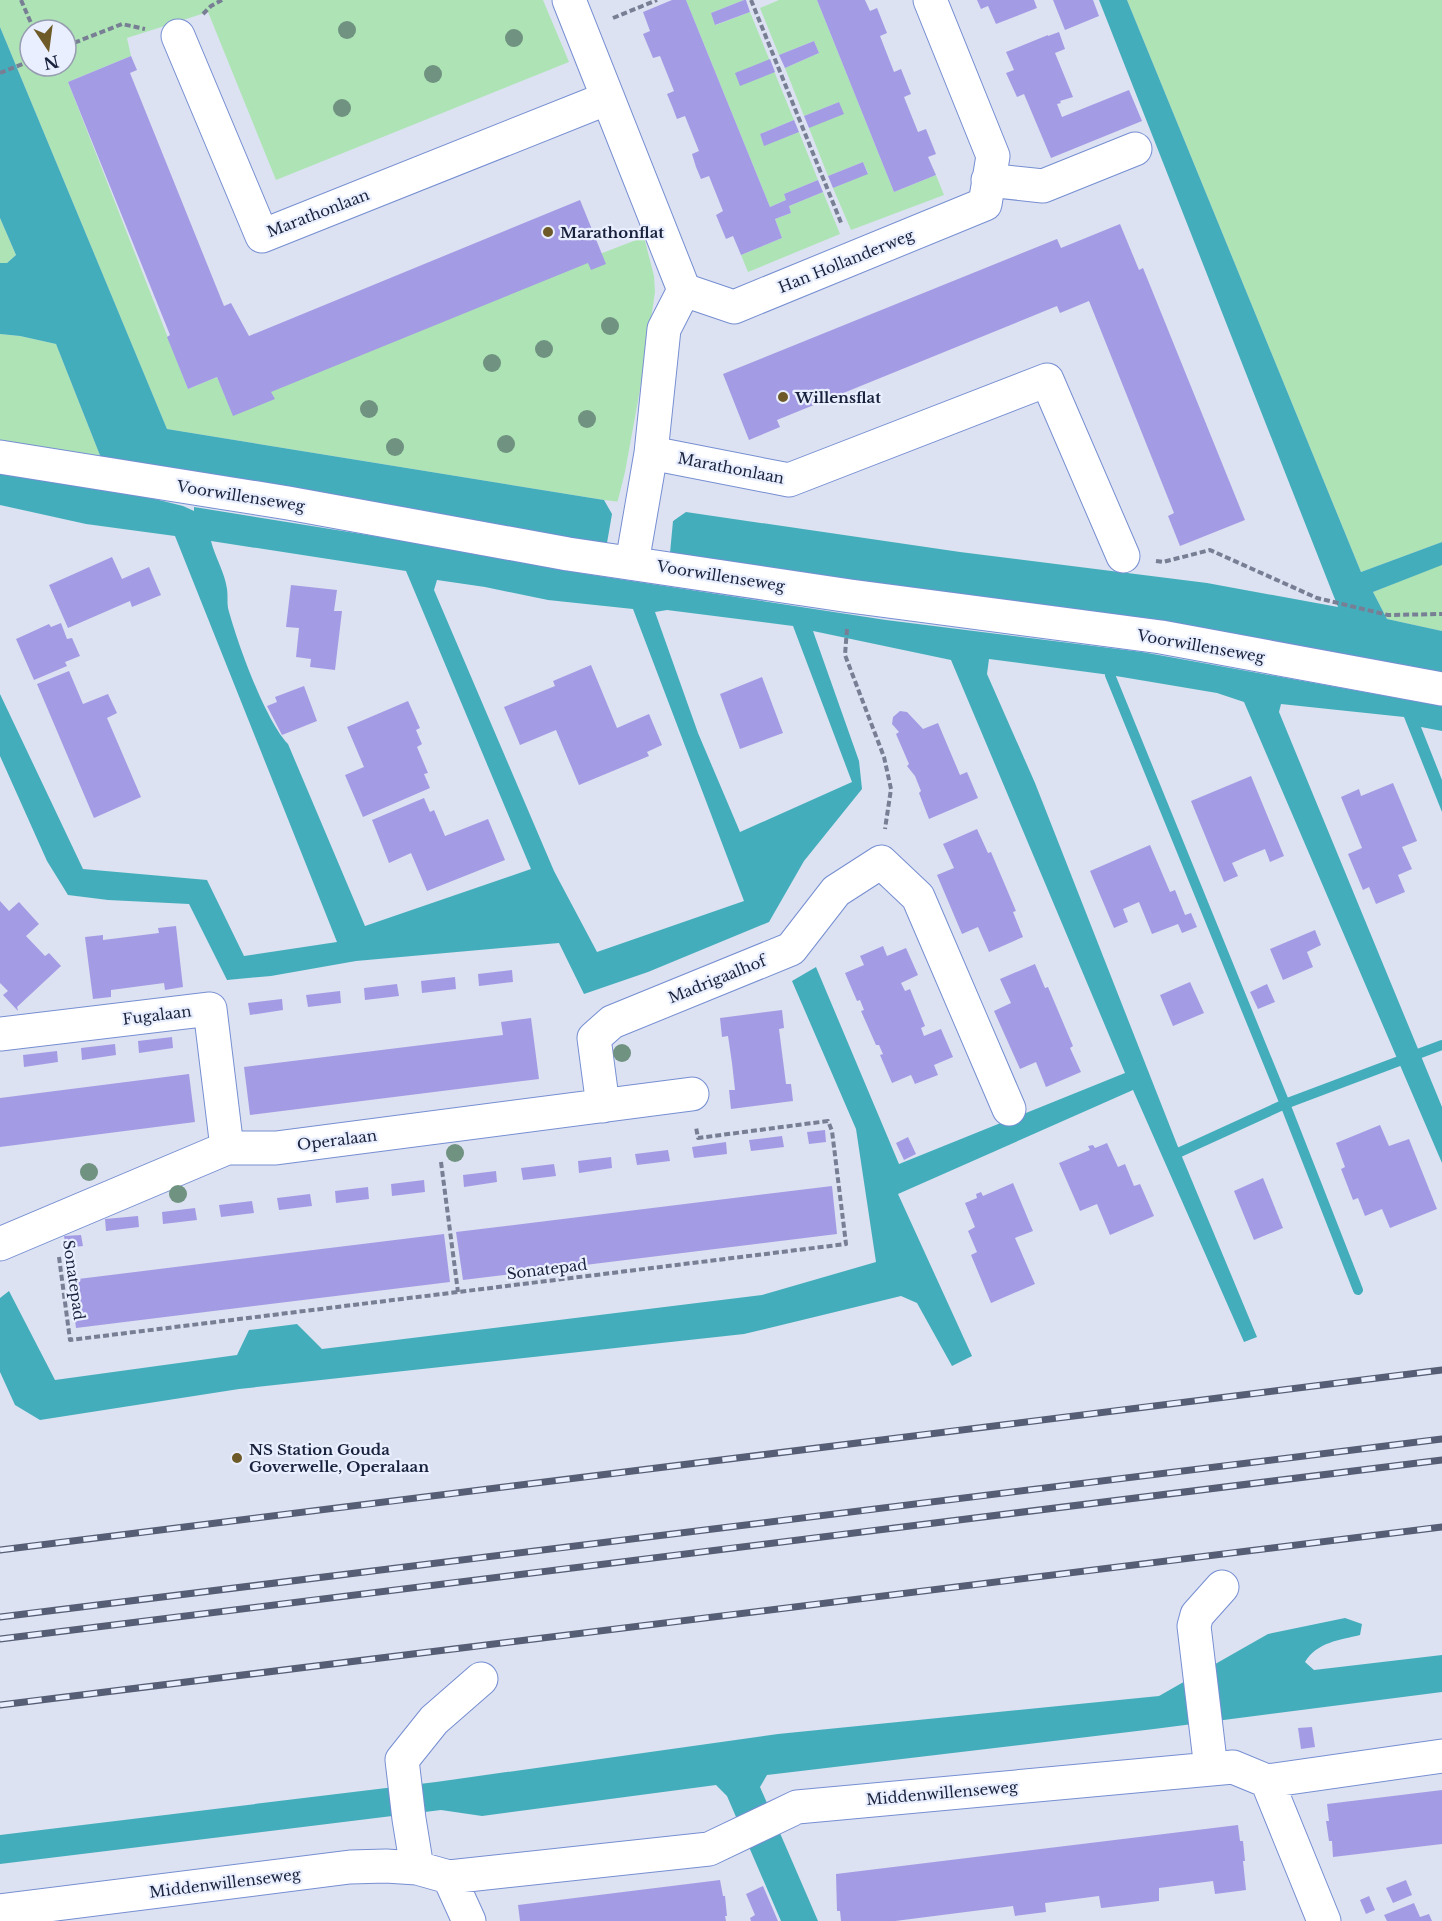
<svg xmlns="http://www.w3.org/2000/svg" width="1442" height="1921" font-family="'Libre Baskerville',serif">
	<rect width="100%" height="100%" fill="#dce2f1"/>
	<path fill="#aee4b5" fill-rule="evenodd" d="M0 0H543L569 62 276 180 208 12 127 38 131 56 68 82 188 389 217 377 226 398 644 237 654 276 655 292 643 373 625 472 617 504 604 500 167 429 0 27ZM30 30H66V66H30Z
		M686 0H744L711 13 716 25 750 12 794 120 760 134 764 145 799 132 818 180 784 194 786 200 770 207Z
		M779 0H817L894 192 936 175 944 195 851 230 833 188 868 173 863 162 828 176 809 128 839 102 804 116 785 68 819 53 814 41 779 55 760 8Z
		M1127 0H1442V542L1361 572Z
		M823 192 840 234 748 272 741 255 782 238 775 219 791 213 789 206Z
		M0 218 16 255 7 263H0Z
		M0 334 20 336 56 344 103 463 0 446Z
		M1442 564V631L1387 619 1373 592Z"/>
	<path fill="#44adbc" fill-rule="evenodd" d="M1099 0H1127L1361 572 1442 542V565L1373 592 1387 619 1442 631V680L710 563 103 463 56 344 20 336 0 334V263H7L16 255 0 218V27L167 429 604 500 673 521 686 512 960 552 1207 583 1338 607Z
		M0 472 151 498 183 506 194 511V507L430 545 580 573 886 620 1142 652 1442 706V731L1421 727 1442 780V812L1404 717 1281 704 1279 712 1442 1107V1163L1244 702 1217 693 1110 675 989 659 987 674 1035 783 1180 1152 1257 1337 1244 1342 1133 1090 898 1194 972 1356 952 1366 917 1303 901 1296 744 1334 239 1389 40 1420 15 1405 0 1372V1298L9 1291 55 1380 237 1355 249 1330 297 1324 322 1349 762 1295 876 1262 856 1129 792 981 816 967 899 1164 1125 1073 951 660 813 631 859 761 862 789 804 861 769 922 648 972 584 994 559 943 356 961 271 976 227 980 189 904 108 900 68 895 47 861 0 756V694L83 869 207 880 244 956 337 942 175 536 86 524 0 505ZM211 541 406 571 531 869 365 926 288 744C265 720 237 642 228 608 227 602 228 596 227 589 225 573 215 557 211 541ZM437 580 485 587 548 600 633 609 744 901 597 952 554 871 434 590ZM667 610 793 626 852 782 740 832 698 733 655 612Z
		M1345 1618 1362 1624 1360 1635C1340 1640 1317 1642 1305 1662L1314 1670 1442 1655V1692L1154 1729 767 1775 760 1787 818 1921H781L727 1796 716 1785 482 1816 441 1810 0 1864V1835L436 1782 778 1734 1159 1696 1268 1634Z"/>
	<path fill="#dce2f1" d="M604 500 621 502 672 518 683 510H686L673 521 670 553 607 543 612 514Z"/>
	<g fill="none" stroke-linecap="round" stroke-linejoin="round">
		<path stroke="#44adbc" stroke-width="10" d="M1110 675 1285 1104 1358 1290
			M1180 1152 1285 1104 1442 1045"/>
	</g>
	<path fill="#a49be5" d="M672 0H686L770 207 786 200 784 194 818 180 823 192 789 206 791 213 775 219 782 238 741 255 733 236 726 239 716 215 723 211 709 176 701 179 696 167 692 154 699 151 685 116 677 119 672 106 667 94 674 91 660 56 653 58 643 34 650 31 643 12Z
		M744 0H746L750 12 715 25 711 13Z
		M817 0H865L870 11 877 8 887 33 880 36 894 72 901 69 911 94 904 97 918 132 926 129 936 154 928 157 936 175 894 192Z
		M977 0H1034L1037 8 996 24 988 6 981 9Z
		M1053 0H1093L1099 16 1065 30Z
		M1059 32 1065 49 1055 53 1073 97 1060 101 1061 103 1057 104 1062 117 1129 90 1142 121 1051 158 1024 94 1017 97 1006 73 1014 70 1006 52 1048 35V36Z
		M814 41 819 53 785 68 779 55Z
		M131 56 137 70 130 73 224 306 231 303 249 336 580 200 606 264 591 270 588 263 271 392 275 399 233 416 217 377 188 389 167 337 170 335 68 82Z
		M770 59 775 72 740 86 735 73Z
		M839 102 844 114 809 128 804 116Z
		M794 120 799 132 764 146 760 134Z
		M863 162 868 174 833 188 828 176Z
		M1120 224 1139 270 1143 268 1245 520 1180 546 1168 516 1174 513 1089 301 1060 313 1057 306 777 420 780 427 749 440 723 374 1057 239 1061 248Z
		M112 557 122 579 149 567 161 595 132 607 130 601 68 628 49 585Z
		M291 585 337 590 334 611H342L335 670 310 667 311 659 296 657 299 628 286 627Z
		M61 623 67 639 72 638 80 656 65 662 67 666 34 680 16 639 49 624 51 627Z
		M591 665 617 728 649 714 662 745 647 752 649 756 579 785 556 730 520 745 504 707 555 686 553 681Z
		M69 671 83 704 108 694 117 713 107 718 141 797 94 818 37 684Z
		M762 677 783 733 740 749 720 694Z
		M304 686 317 721 282 735 267 706 277 702 275 697Z
		M408 701 420 728 416 730 422 744 417 747 428 773 424 774 430 788 363 817 345 775 364 767 347 727Z
		M900 711 907 712 923 729 938 723 960 775 967 772 978 798 929 819 919 793 921 791 915 776 907 766 909 764 896 734 899 732 892 724 893 717Z
		M1251 776 1284 856 1270 862 1265 849 1248 856 1232 863 1238 876 1224 882 1191 801Z
		M1393 783 1417 841 1402 847 1412 869 1398 875 1405 892 1376 904 1369 887 1363 890 1348 854 1362 848 1341 797 1359 789 1361 796Z
		M424 798 430 812 434 810 445 836 488 819 505 860 427 891 411 853 389 863 372 820Z
		M977 829 988 853 991 852 1016 911 1013 912 1023 937 989 952 978 927 962 934 937 875 954 868 943 844Z
		M1150 845 1170 892 1175 890 1185 915 1191 913 1197 927 1182 933 1178 924 1152 934 1139 902 1123 909 1128 922 1114 928 1090 871Z
		M0 901 9 911 19 902 39 924 26 936 45 956 49 953 61 966 17 1007 18 1011 3 995 8 991 0 983Z
		M176 926 183 987 165 990 164 983 111 990V997L93 999 85 937 103 935V940L159 933 158 928Z
		M1315 930 1321 945 1307 952 1313 967 1283 980 1270 949Z
		M883 946 887 956 906 948 918 975 901 983 905 991 910 989 925 1026 921 1028 924 1036 941 1029 953 1057 934 1065 938 1075 915 1084 911 1075 892 1083 880 1055 883 1054 879 1045H876L861 1011 864 1010 860 1000 857 1001 845 973 864 965 860 956Z
		M1035 964 1045 988 1048 987 1073 1046 1070 1048 1081 1072 1046 1087 1036 1062 1020 1069 994 1011 1011 1003 1000 979Z
		M512 970 513 982 479 986 478 974Z
		M455 977 456 989 422 993 421 981Z
		M1190 982 1204 1013 1173 1026 1160 995Z
		M397 984 399 996 365 1000 364 988Z
		M1267 984 1275 1002 1258 1009 1250 992Z
		M340 991 341 1003 308 1007 306 995Z
		M282 999 283 1010 250 1015 248 1003Z
		M782 1010 784 1028 779 1029 786 1084H791L793 1101 731 1109 729 1090H735L732 1063 728 1036 722 1037 720 1018Z
		M531 1018 539 1079 250 1115 244 1067 503 1035 501 1022Z
		M172 1037 173 1048 139 1053 138 1041Z
		M115 1044 116 1055 82 1060 81 1048Z
		M57 1051 58 1062 24 1067 23 1055Z
		M189 1074 195 1122 0 1147V1098Z
		M1380 1125 1389 1146 1409 1139 1437 1209 1390 1228 1382 1209 1365 1216 1358 1198 1353 1200 1341 1169 1345 1167 1336 1143Z
		M825 1130 826 1142 809 1144 807 1132Z
		M782 1136 784 1147 751 1151 749 1140Z
		M908 1137 916 1154 904 1160 896 1143Z
		M726 1142 727 1154 694 1158 692 1147Z
		M1107 1143 1118 1167 1125 1164 1134 1186 1140 1184 1154 1216 1110 1235 1097 1204 1080 1211 1059 1163 1090 1150 1088 1146 1093 1145 1095 1148Z
		M668 1150 670 1161 637 1165 635 1154Z
		M611 1157 612 1168 579 1173 578 1161Z
		M554 1164 556 1176 523 1180 521 1168Z
		M496 1171 497 1182 464 1187 463 1175Z
		M1263 1178 1283 1228 1254 1240 1234 1191Z
		M424 1180 425 1192 392 1196 391 1184Z
		M1013 1183 1033 1231 1015 1238 1035 1284 991 1303 971 1255 977 1252 968 1231 975 1227 965 1203 977 1198 976 1194 981 1192 983 1196Z
		M832 1186 837 1234 463 1280 456 1232Z
		M368 1187 369 1199 336 1203 335 1191Z
		M310 1194 312 1206 279 1210 277 1198Z
		M252 1201 254 1213 221 1217 219 1205Z
		M195 1208 197 1220 163 1224 162 1212Z
		M138 1216 139 1227 106 1231 105 1219Z
		M444 1234 450 1282 76 1328 70 1280Z
		M81 1235 83 1246 66 1248 64 1236Z
		M1312 1727 1315 1747 1301 1749 1298 1728Z
		M1442 1790V1844L1333 1857 1332 1841H1329L1326 1821H1329L1327 1804Z
		M1238 1825 1240 1841H1243L1245 1861H1243L1246 1890 1215 1894 1213 1881 1159 1888V1901L1102 1908H1101L1099 1896 1045 1903 1046 1912 1015 1916 1013 1906 895 1921H841L840 1911H837L836 1874Z
		M720 1880 723 1896H725L727 1916H725L726 1921H520L518 1905Z
		M1406 1880 1412 1895 1393 1903 1386 1888Z
		M763 1886 778 1921H751L750 1918 755 1915 746 1894Z
		M1369 1896 1375 1910 1366 1914 1360 1900Z
		M1414 1903 1420 1917 1429 1914 1432 1921H1387L1384 1915Z"/>
	<g fill="none" stroke-linecap="round" stroke-linejoin="round">
		<defs>
			<path id="minor" d="M569 0 684 290 664 329 651 453 789 480 1047 380 1123 556
				M178 36 262 236 608 98
				M988 180 1043 186 1135 149
				M684 290 734 307 985 204 993 156 930 0
				M0 457 288 503 568 554 850 596 1161 637 1442 689
				M632 563 651 453
				M0 1034 210 1009 227 1148
				M603 1106 594 1038 612 1022 791 949 836 891 881 862 918 897 1009 1109
				M0 1244 227 1148H276L692 1094
				M1211 1769 1194 1626 1197 1615 1222 1587
				M1267 1781 1324 1921
				M417 1868 409 1819 402 1760 434 1720 481 1679
				M449 1877 469 1921
				M0 1911 350 1867 386 1866 417 1868 449 1877 709 1849 797 1807 1233 1767 1267 1781 1442 1756"/>
		</defs>
		<use href="#minor" stroke="#768ed2" stroke-width="35"/>
		<path stroke="#787f95" stroke-width="4" stroke-dasharray="6 3" stroke-linecap="butt" d="M21 0 34 30
			M751 0 842 225
			M203 14 211 6 222 0
			M613 18 657 0
			M66 46 122 24 145 29
			M0 73 30 61
			M1156 561 1163 562 1210 550 1317 598 1388 615 1442 614
			M847 629 845 655 884 757 891 789 885 829
			M441 1162 458 1292
			M59 1257 70 1340 846 1244 832 1131 828 1121 698 1138 696 1127"/>
		<use href="#minor" stroke="#fff" stroke-width="33"/>
		<defs>
			<path id="rail" d="M0 1550 1442 1370
				M0 1617 1442 1439
				M0 1639 1442 1460
				M0 1705 1442 1527"/>
		</defs>
		<use href="#rail" stroke="#565e75" stroke-width="7"/>
		<use href="#rail" stroke="#e9effe" stroke-width="4.5" stroke-dasharray="14" stroke-linecap="butt"/>
	</g>
	<g fill="#709281">
		<circle cx="347" cy="30" r="9"/>
		<circle cx="514" cy="38" r="9"/>
		<circle cx="433" cy="74" r="9"/>
		<circle cx="342" cy="108" r="9"/>
		<circle cx="610" cy="326" r="9"/>
		<circle cx="544" cy="349" r="9"/>
		<circle cx="492" cy="363" r="9"/>
		<circle cx="369" cy="409" r="9"/>
		<circle cx="587" cy="419" r="9"/>
		<circle cx="506" cy="444" r="9"/>
		<circle cx="395" cy="447" r="9"/>
		<circle cx="622" cy="1053" r="9"/>
		<circle cx="455" cy="1153" r="9"/>
		<circle cx="89" cy="1172" r="9"/>
		<circle cx="178" cy="1194" r="9"/>
	</g>
	<g fill="#6d5a28" stroke="#e9effe" stroke-width="2">
		<circle cx="548" cy="232" r="6"/>
		<circle cx="783" cy="397" r="6"/>
		<circle cx="237" cy="1458" r="6"/>
	</g>
	<g text-anchor="middle" dominant-baseline="central" stroke-width="4.5" stroke-linejoin="round" paint-order="stroke">
		<g font-size="15" fill="#19223d" stroke="#e9effe">
			<text transform="translate(318 213) rotate(-21)">Marathonlaan</text>
			<text transform="translate(846 261) rotate(-22)">Han Hollanderweg</text>
			<text transform="translate(731 468) rotate(11)">Marathonlaan</text>
			<text transform="translate(241 496) rotate(9)">Voorwillenseweg</text>
			<text transform="translate(721 576) rotate(9)">Voorwillenseweg</text>
			<text transform="translate(1201 646) rotate(10)">Voorwillenseweg</text>
			<text transform="translate(717 979) rotate(-22)">Madrigaalhof</text>
			<text transform="translate(157 1015) rotate(-7)">Fugalaan</text>
			<text transform="translate(337 1140) rotate(-7)">Operalaan</text>
			<text transform="translate(547 1269) rotate(-7)">Sonatepad</text>
			<text transform="translate(74 1280) rotate(82)">Sonatepad</text>
			<text transform="translate(942 1793) rotate(-5)">Middenwillenseweg</text>
			<text transform="translate(225 1883) rotate(-7)">Middenwillenseweg</text>
		</g>
		<g font-size="15" font-weight="bold" fill="#19223d" stroke="#e9effe" text-anchor="start">
			<text x="560" y="232">Marathonflat</text>
			<text x="795" y="397">Willensflat</text>
			<text x="249" y="1449">NS Station Gouda<tspan x="249" dy="17">Goverwelle, Operalaan</tspan></text>
		</g>
	</g>
	<g transform="translate(48 48) rotate(167)"><circle r="28" fill="#e9effe" stroke="#969db1" stroke-width="1.5"/>
	<path d="M0-4.5L10 22L0 15L-10 22Z" fill="#6d5a28"/>
	<text y="-9" font-size="16" font-weight="bold" text-anchor="middle" fill="#19223d">N</text>
	</g>
</svg>
